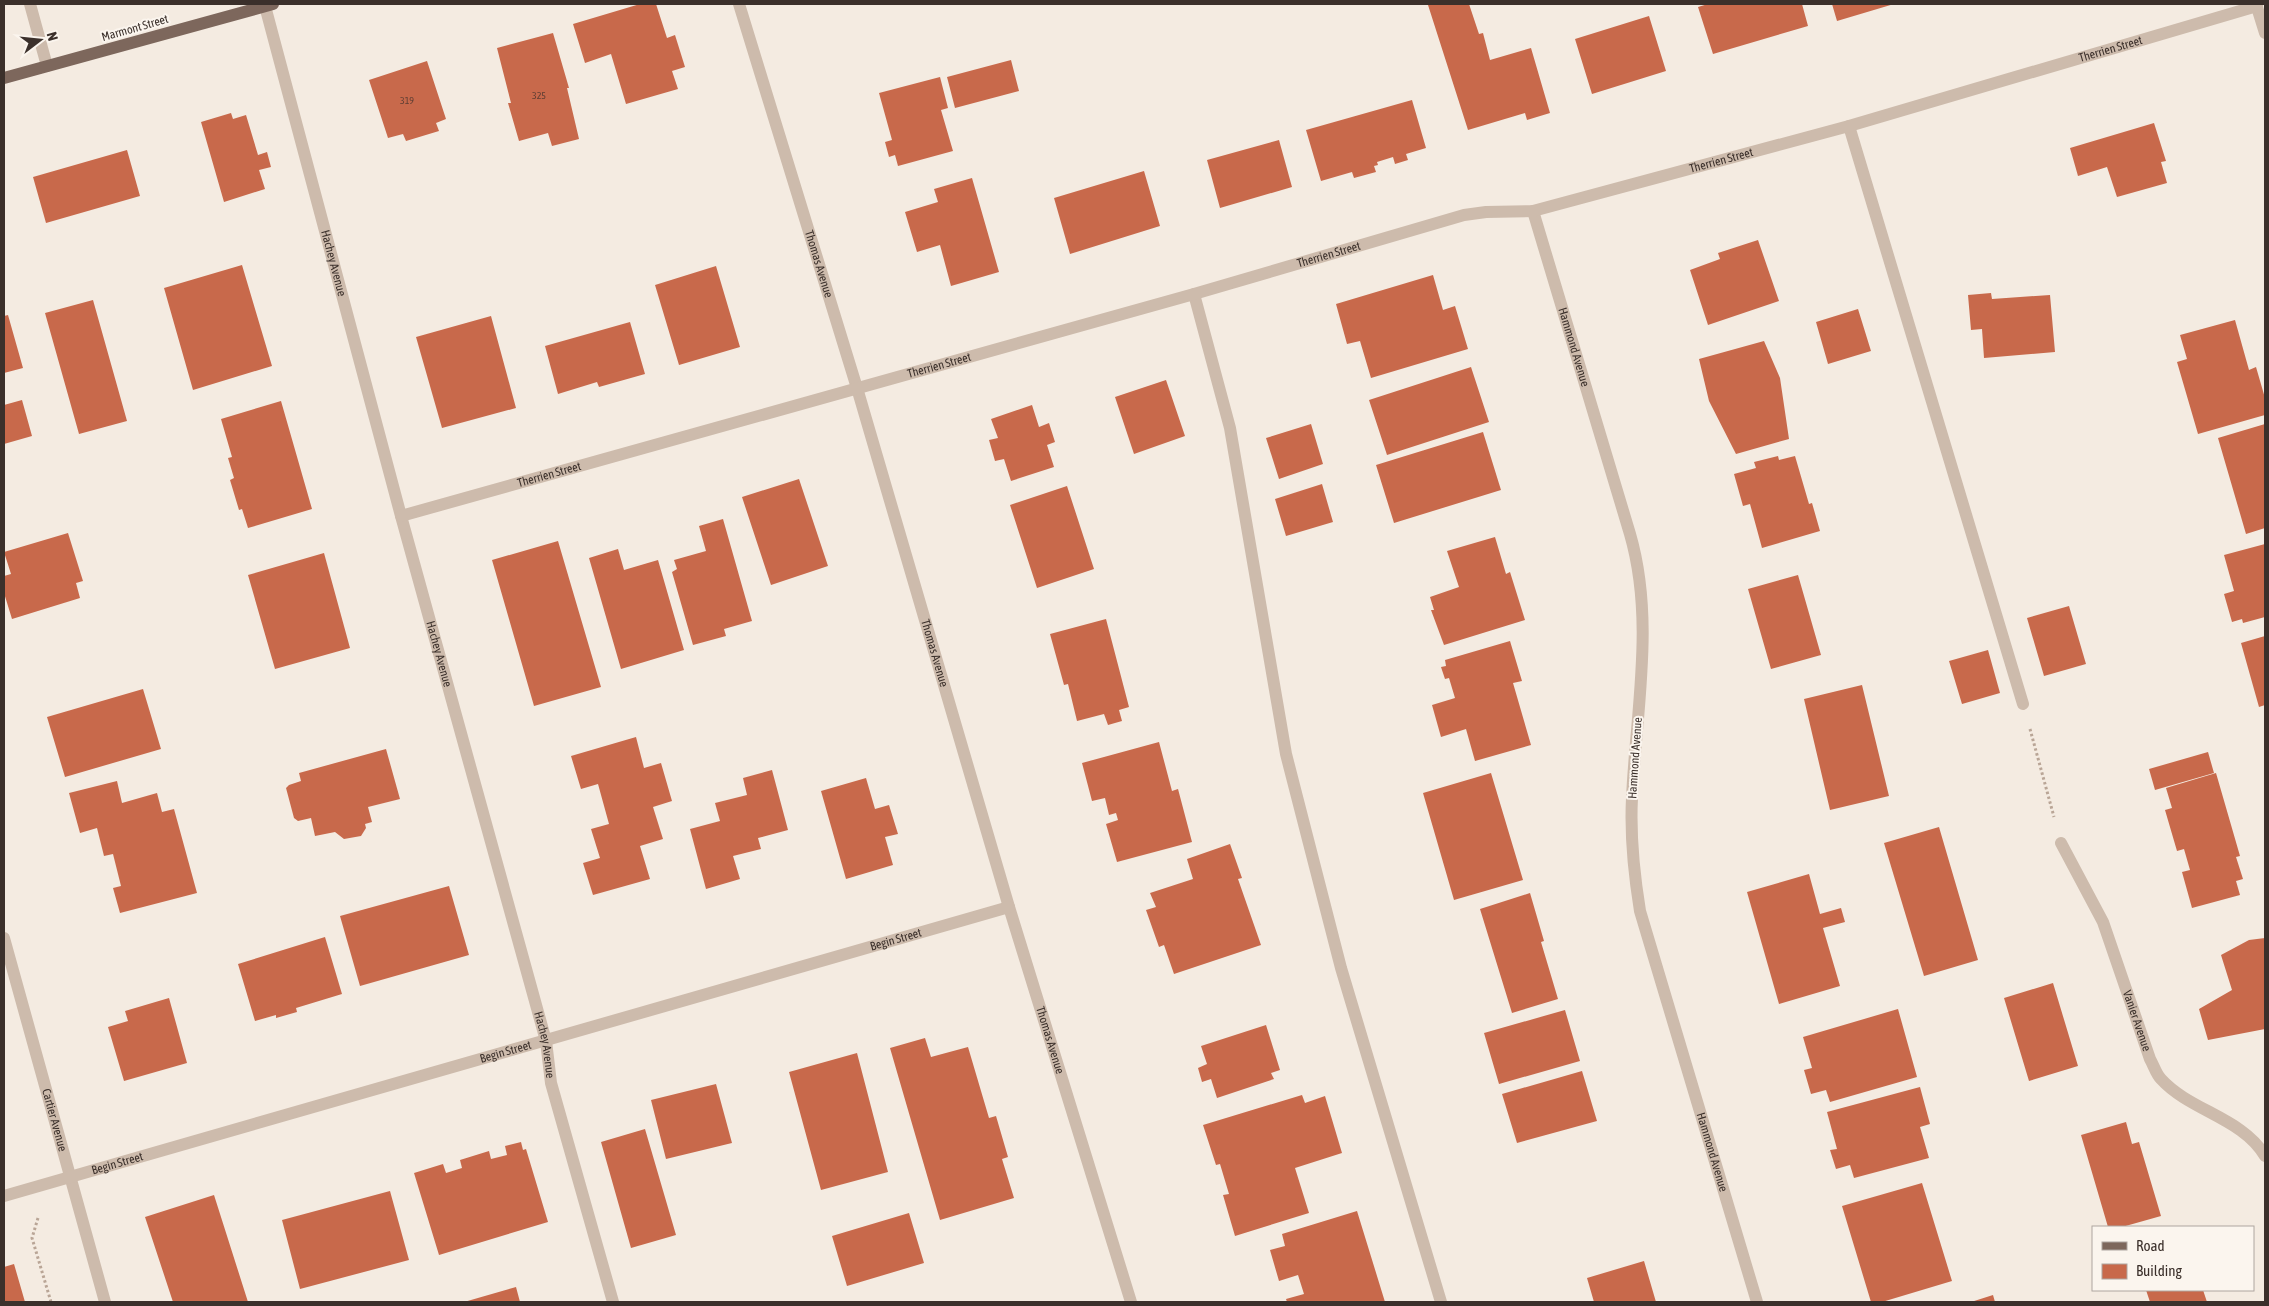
<svg xmlns="http://www.w3.org/2000/svg" width="2269" height="1306" font-family="'Asap Condensed',sans-serif">
	<rect width="100%" height="100%" fill="#f4ebe1"/>
	<path fill="#c8694b" d="M640 4H656L667 38 675 35 685 67 672 71 678 89 626 104 611 54 585 63 573 24Z
		M1433 4H1469L1479 34 1483 33 1490 60 1531 48 1550 113 1527 120 1525 113 1468 130 1428 5Z
		M1708 4H1802L1808 26 1713 54 1698 7Z
		M1832 4H1894L1837 21Z
		M1649 16 1666 71 1592 94 1575 39Z
		M553 33 569 88H567L579 139 552 146 548 133 519 141 508 103H511L497 48Z
		M1011 60 1019 91 955 108 947 77Z
		M427 61 446 119 436 123 439 131 406 141 403 134 388 138 369 80Z
		M940 77 948 108 941 110 953 151 898 166 895 155 889 157 885 142 892 140 879 93Z
		M1412 100 1426 148 1406 154 1408 160 1395 164 1393 157 1377 162 1378 165 1374 166 1376 172 1354 178 1352 172 1321 181 1306 130Z
		M231 113 233 119 246 115 258 155 267 152 271 167 259 170 265 189 224 202 201 122Z
		M2154 123 2166 161 2161 162 2167 183 2117 197 2107 167 2078 176 2070 148Z
		M1279 140 1292 187 1220 208 1207 160Z
		M127 150 140 196 46 223 33 177Z
		M1144 171 1160 226 1070 254 1054 198Z
		M972 178 999 272 951 286 940 245 917 252 905 212 938 202 934 189Z
		M1758 240 1779 301 1708 325 1690 270 1720 259 1718 253Z
		M242 265 272 366 193 390 164 288Z
		M716 266 740 347 679 365 655 285Z
		M1433 275 1443 310 1455 306 1468 349 1371 378 1360 341 1347 344 1336 304Z
		M1991 293 1992 299 2050 295 2055 352 1984 358 1982 329 1971 330 1968 295Z
		M93 300 127 421 79 434 45 313Z
		M1858 309 1871 351 1828 364 1816 322Z
		M8 315 23 368 4 373V316Z
		M491 316 516 408 442 428 416 337Z
		M2235 320 2249 370 2256 367 2265 398V415L2198 434 2177 362 2187 359 2180 335Z
		M630 322 645 374 599 387 597 382 558 394 545 346Z
		M1764 341 1780 378 1789 439 1736 454 1709 401 1699 359Z
		M1471 367 1489 422 1387 455 1369 400Z
		M1166 380 1185 436 1134 454 1115 397Z
		M22 400 32 436 4 444V405Z
		M281 401 312 509 248 528 242 509 239 510 230 480 234 478 228 458 232 457 221 419Z
		M1032 405 1039 427 1049 423 1055 442 1047 445 1054 467 1011 481 1004 459 995 461 989 440 998 438 991 419Z
		M1311 424 1323 464 1279 479 1266 438Z
		M2265 424V528L2246 534 2218 438Z
		M1483 432 1501 490 1394 523 1376 465Z
		M1778 456 1779 460 1795 456 1809 504 1812 503 1820 531 1762 548 1750 504 1743 506 1734 474 1756 468 1754 462Z
		M799 479 828 566 771 585 742 497Z
		M1322 484 1333 522 1286 536 1275 499Z
		M1067 486 1094 569 1037 588 1010 505Z
		M723 519 752 621 724 629 726 636 693 645 672 572 677 569 674 560 706 551 699 526Z
		M68 533 83 581 76 583 80 598 12 619 4 593V576L11 574 4 552Z
		M1495 537 1506 574 1510 572 1525 620 1444 645 1431 610H1434L1430 597 1459 587 1447 551Z
		M558 541 601 687 534 706 492 560Z
		M2265 544V617L2243 623 2242 619 2232 622 2224 594 2234 591 2224 555Z
		M618 549 624 570 658 560 684 650 621 669 589 558Z
		M324 553 350 648 275 669 248 575Z
		M1798 575 1821 655 1771 669 1748 589Z
		M2069 606 2086 664 2044 676 2027 618Z
		M1106 619 1129 707 1119 710 1122 721 1108 725 1104 714 1077 721 1068 684 1064 685 1050 634Z
		M2265 636V705L2259 707 2241 643Z
		M1510 641 1522 681 1513 683 1531 745 1475 761 1466 729 1441 737 1432 705 1455 698 1449 678 1445 679 1441 667 1446 666 1445 660Z
		M1988 650 2000 693 1962 704 1949 661Z
		M1862 685 1889 796 1830 810 1804 699Z
		M143 689 161 749 65 777 47 717Z
		M636 737 644 768 661 763 672 801 653 807 663 839 640 846 650 879 593 895 583 863 600 858 591 829 609 824 598 784 581 789 571 756Z
		M1159 742 1172 791 1178 789 1192 842 1117 862 1106 824 1118 820 1116 813 1109 815 1105 798 1092 801 1082 763Z
		M386 749 400 799 368 807 372 822 365 824 366 828 361 836 344 839 335 832 315 836 311 818 298 821 294 818 286 788 289 785 301 781 299 773Z
		M2208 752 2214 773 2155 790 2149 769Z
		M772 770 788 830 758 838 761 849 733 856 740 879 706 889 690 829 720 821 715 803 747 795 743 778Z
		M1491 773 1523 880 1454 900 1423 793Z
		M2216 773 2240 856 2236 857 2243 879 2236 881 2240 895 2192 908 2182 872 2190 870 2184 849 2177 851 2165 810 2172 808 2166 788Z
		M866 778 875 809 889 805 898 834 885 837 893 865 846 879 821 791Z
		M117 781 122 803 157 793 162 812 174 809 197 893 120 913 113 888 121 886 113 854 104 856 97 828 80 833 69 793Z
		M1939 827 1978 960 1924 976 1884 843Z
		M1230 844 1242 878 1238 879 1261 945 1174 974 1164 945 1159 947 1146 910 1156 907 1150 893 1193 879 1187 859Z
		M1809 874 1820 914 1841 908 1845 922 1823 928 1840 986 1779 1004 1747 892Z
		M449 886 469 955 360 986 340 916Z
		M1530 893 1544 941 1541 942 1558 999 1512 1013 1480 909Z
		M325 937 342 994 296 1008 297 1012 276 1018V1015L255 1021 238 964Z
		M2265 938V1029L2208 1040 2199 1009 2232 990 2221 955 2249 940Z
		M2053 983 2078 1066 2029 1081 2004 998Z
		M169 998 187 1063 124 1081 108 1027 128 1021 125 1011Z
		M1898 1009 1917 1077 1830 1102 1826 1090 1811 1094 1804 1070 1812 1068 1803 1037Z
		M1565 1010 1580 1061 1499 1084 1484 1033Z
		M1266 1025 1280 1070 1271 1073 1274 1079 1217 1098 1211 1079 1202 1082 1198 1068 1207 1064 1201 1046Z
		M925 1038 931 1057 968 1047 989 1118 996 1116 1008 1157 1002 1159 1014 1198 940 1220 890 1048Z
		M857 1053 888 1172 821 1190 789 1072Z
		M1582 1071 1597 1121 1517 1143 1502 1094Z
		M716 1084 732 1143 666 1159 651 1100Z
		M1920 1087 1930 1124 1920 1127 1929 1158 1854 1178 1850 1165 1836 1169 1830 1150 1837 1149 1827 1112Z
		M1302 1095 1305 1103 1325 1096 1342 1153 1295 1168 1309 1213 1235 1236 1223 1195 1229 1194 1220 1164 1216 1165 1203 1125Z
		M2126 1122 2132 1144 2139 1142 2161 1216 2122 1227H2108L2081 1135Z
		M645 1129 676 1235 631 1248 601 1142Z
		M521 1142 523 1150 526 1149 548 1222 439 1255 414 1173 443 1164 446 1173 462 1168 460 1160 489 1151 491 1159 507 1155 505 1146Z
		M1922 1183 1952 1281 1882 1302H1871L1842 1206Z
		M390 1191 409 1260 300 1289 282 1220Z
		M214 1195 248 1302H173L145 1217Z
		M1357 1211 1385 1302H1287L1286 1299 1304 1294 1298 1275 1279 1281 1270 1250 1285 1246 1282 1234Z
		M909 1213 924 1263 847 1286 832 1236Z
		M1644 1261 1656 1302H1594L1587 1278Z
		M14 1264 25 1302H4V1267Z
		M516 1287 520 1302H464Z
		M2146 1290H2203L2207 1302H2150Z
		M1993 1295 1995 1302H1971Z"/>
	<g fill="none" stroke-linecap="round" stroke-linejoin="round">
		<path stroke="#b9a596" stroke-width="3" stroke-dasharray="2.5 2.5" stroke-linecap="butt" d="M2030 729 2054 817
			M38 1218 32 1238 51 1302"/>
		<g stroke="#cdbbac" stroke-width="12">
			<path d="M30 4 47 66"/>
			<path id="s1" d="M739 4 857 388 1009 907 1131 1302"/>
			<path d="M2256 4 2265 33"/>
			<path id="s2" d="M265 6 401 516 546 1041 551 1083 613 1302"/>
			<path d="M1849 126 2023 704"/>
			<path id="s3" d="M1533 211 1630 534C1655 620 1636 710 1632 798 1630 836 1634 874 1640 911L1757 1302"/>
			<path d="M1194 294 1230 428 1286 754 1341 968 1441 1302"/>
			<path id="s4" d="M401 516 1194 294 1464 215 1486 212 1533 211 1849 126 2257 6"/>
			<path id="s5" d="M2061 843 2103 922 2150 1059C2154 1066 2156 1074 2161 1079 2190 1111 2243 1118 2265 1156"/>
			<path id="s6" d="M4 938 105 1302"/>
			<path id="s7" d="M4 1196 1009 907"/>
		</g>
		<path stroke="#7d675c" stroke-width="12" d="M4 78 273 4"/>
	</g>
	<g text-anchor="middle" dominant-baseline="central" stroke-width="4" stroke-linejoin="round" paint-order="stroke">
		<g font-size="10" fill="#5e3e33">
			<text x="539" y="95">325</text>
			<text x="407" y="100">319</text>
		</g>
		<g font-size="12" fill="#3b302b" stroke="#fbf5ee">
			<text transform="translate(135 28) rotate(-16)">Marmont Street</text>
			<text stroke="none"><textPath href="#s4" startOffset="1774">Therrien Street</textPath></text>
			<text stroke="none"><textPath href="#s4" startOffset="1369">Therrien Street</textPath></text>
			<text stroke="none"><textPath href="#s4" startOffset="964">Therrien Street</textPath></text>
			<text stroke="none"><textPath href="#s2" startOffset="266">Hachey Avenue</textPath></text>
			<text stroke="none"><textPath href="#s1" startOffset="272">Thomas Avenue</textPath></text>
			<text stroke="none"><textPath href="#s3" startOffset="142">Hammond Avenue</textPath></text>
			<text stroke="none"><textPath href="#s4" startOffset="559">Therrien Street</textPath></text>
			<text stroke="none"><textPath href="#s4" startOffset="154">Therrien Street</textPath></text>
			<text stroke="none"><textPath href="#s1" startOffset="678">Thomas Avenue</textPath></text>
			<text stroke="none"><textPath href="#s2" startOffset="671">Hachey Avenue</textPath></text>
			<text transform="translate(1635 758) rotate(-86)">Hammond Avenue</text>
			<text stroke="none"><textPath href="#s7" startOffset="928">Begin Street</textPath></text>
			<text stroke="none"><textPath href="#s5" startOffset="194">Vanier Avenue</textPath></text>
			<text stroke="none"><textPath href="#s1" startOffset="1082">Thomas Avenue</textPath></text>
			<text stroke="none"><textPath href="#s2" startOffset="1076">Hachey Avenue</textPath></text>
			<text stroke="none"><textPath href="#s7" startOffset="522">Begin Street</textPath></text>
			<text stroke="none"><textPath href="#s6" startOffset="189">Cartier Avenue</textPath></text>
			<text stroke="none"><textPath href="#s3" startOffset="968">Hammond Avenue</textPath></text>
			<text stroke="none"><textPath href="#s7" startOffset="118">Begin Street</textPath></text>
		</g>
	</g>
	<rect width="2269" height="1306" fill="none" stroke="#3b302b" stroke-width="10"/>
	<rect x="2092" y="1226" width="162" height="65" fill="#fbf5ee" stroke="#aea6a0"/>
	<rect x="2102" y="1242" width="25" height="8" fill="#7d675c" stroke="#aea6a0"/>
	<text x="2136" y="1251" font-size="15" fill="#3b302b">Road</text>
	<rect x="2102" y="1264" width="25" height="15" fill="#c8694b" stroke="#aea6a0"/>
	<text x="2136" y="1276" font-size="15" fill="#3b302b">Building</text>
	<g transform="translate(40 40) rotate(74)" stroke="#fbf5ee" stroke-width="4" paint-order="stroke">
	<path d="M0-4L9 19L0 12L-9 19Z" fill="#3b302b"/>
	<text y="-8" font-size="14" font-weight="bold" text-anchor="middle" fill="#3b302b">N</text>
	</g>
</svg>
